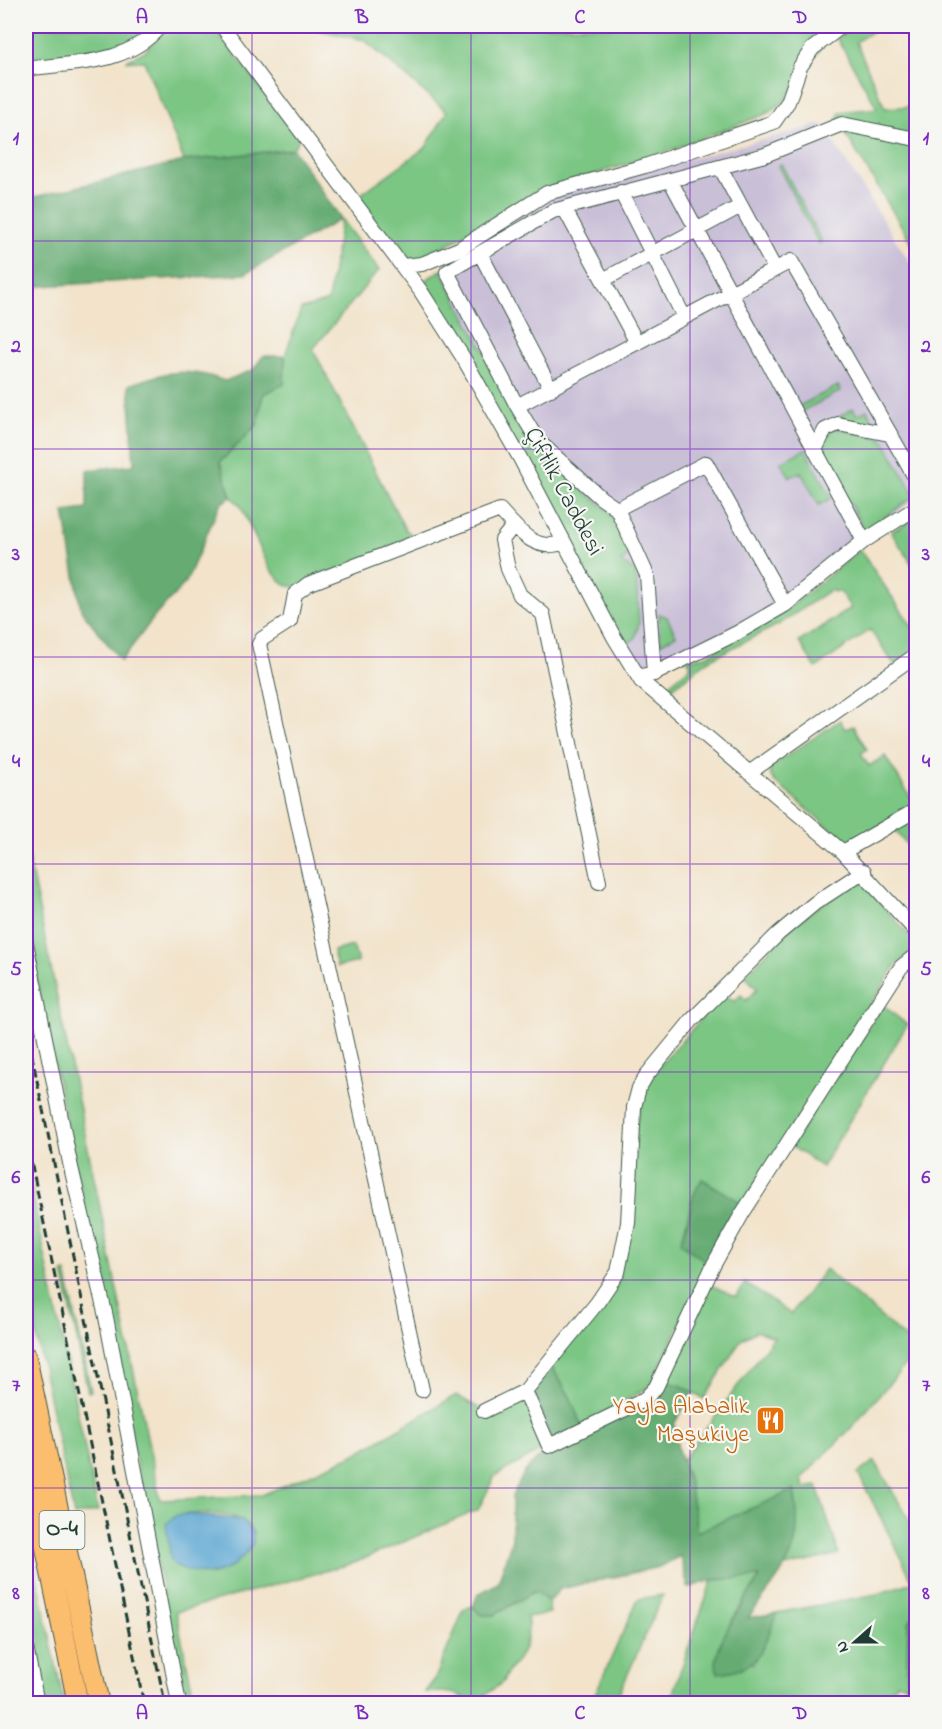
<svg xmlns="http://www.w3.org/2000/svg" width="942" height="1729" font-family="'Indie Flower',sans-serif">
	<rect width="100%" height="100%" fill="#f6f6f2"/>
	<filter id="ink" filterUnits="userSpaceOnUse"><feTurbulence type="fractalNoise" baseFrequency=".0167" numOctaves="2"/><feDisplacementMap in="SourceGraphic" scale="12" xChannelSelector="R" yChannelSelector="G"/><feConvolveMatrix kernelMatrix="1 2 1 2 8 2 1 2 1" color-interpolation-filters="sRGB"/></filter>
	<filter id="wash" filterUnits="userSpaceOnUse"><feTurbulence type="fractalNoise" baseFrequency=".008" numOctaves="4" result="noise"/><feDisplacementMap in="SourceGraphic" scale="24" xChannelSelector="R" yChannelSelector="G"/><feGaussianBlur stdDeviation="1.35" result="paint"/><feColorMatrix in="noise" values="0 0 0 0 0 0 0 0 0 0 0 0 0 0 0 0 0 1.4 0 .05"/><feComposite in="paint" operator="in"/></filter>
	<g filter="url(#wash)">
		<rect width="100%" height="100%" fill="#f2e3ca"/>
		<path fill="#c9bfd7" d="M822 124 916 272V497L804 590 707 645 641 674 623 648 424 281 550 196Z"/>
		<path fill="#7cc684" stroke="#4e825c" stroke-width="1.5" fill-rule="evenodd" d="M26 26H159L118 53 26 65Z
			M169 26H213L299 139 293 149 184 161 144 61H126L145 51Z
			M301 26H836L783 103 766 114 664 153 539 191 423 259 409 261 400 256 353 200 426 147 447 112 364 40Z
			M856 26H880L856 42 885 108 916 106V250L837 120 840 112 877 108 837 38Z
			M781 164 822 242 819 244 778 166Z
			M341 219 379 270 313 349 405 529 414 537 304 589 285 585 270 569 240 505 231 497 220 462 257 425 263 394 284 384 285 356 301 309 328 301Z
			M441 270 533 444 571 481 608 510 632 552 621 562 636 572 639 623 635 638 623 648 424 281Z
			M838 386 841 391 802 411 816 438 797 407Z
			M853 408 857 415 867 410 877 428 838 420 839 417Z
			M834 428 883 439 915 496 865 531 821 452 823 440Z
			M805 449 832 498 819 505 801 472 790 477 781 462Z
			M916 517V570L891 532Z
			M860 550 916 632V649L894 664 870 630 816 668 799 642 851 608 839 591 834 592 830 590 781 623 707 661 665 694 662 690 691 666 687 659 706 656 779 616Z
			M659 614 667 617 676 635 660 644Z
			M840 720 845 729 853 726 867 749 861 754 869 766 885 756 916 806 849 844 776 783 771 777 769 768Z
			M916 816V840L909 847 894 830Z
			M26 846 160 1500 262 1495 354 1455 456 1395 484 1411 525 1391 549 1446 495 1476 478 1510 354 1563 176 1612 195 1703H186L26 928ZM186 1514C206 1513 258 1511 253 1543L232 1566 211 1575Z
			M859 879 916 943V948L896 965 743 1204 702 1179 709 1264 650 1386 582 1427 570 1397 550 1364 619 1276 636 1124 646 1081 724 993 734 1002 741 995 746 1000 757 989 745 976 794 924Z
			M353 946 358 962 337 967 333 951Z
			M883 1005 907 1025 822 1167 791 1146Z
			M26 1164 98 1511 74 1516 26 1286Z
			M825 1269 916 1347V1352L855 1424 802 1478 804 1488 817 1486 839 1554 782 1568 795 1543 794 1491 697 1533 689 1482 682 1461 774 1337 756 1331 741 1340 704 1399 680 1385 665 1382 709 1284 736 1297 745 1283 791 1314Z
			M66 1272 91 1391 88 1392 63 1273Z
			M875 1461 916 1532V1613L908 1623 907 1685 897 1682 882 1703 669 1704 712 1580 760 1577 718 1647 753 1664 777 1613 877 1594 913 1582 858 1473Z
			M26 1524 64 1703H41L26 1631Z
			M533 1592 539 1593 548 1602 550 1613 527 1617C530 1633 526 1649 516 1662 510 1670 505 1673 503 1682L474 1703H469C457 1690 442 1692 425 1692L435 1679 464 1609 473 1606 494 1615Z
			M663 1595 615 1703H591L638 1599Z"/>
		<path fill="#65ab72" stroke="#427453" stroke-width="1.5" d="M293 149 341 219 245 274 26 287V199L184 161Z
			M263 356H285L284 384 263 394 257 425 220 462 231 497 220 504 186 582 155 616 121 661 81 610 64 512 87 509V470L134 465 129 385C166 371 188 367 225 381L253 370Z
			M702 1179 743 1204 709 1264 681 1243 694 1194Z
			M550 1364 570 1397 582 1427 551 1441 532 1389Z
			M665 1382 680 1385 693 1392 674 1424 678 1450 689 1482 697 1532 794 1490C797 1507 799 1526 795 1542 789 1569 764 1596 748 1618L777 1613C762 1650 761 1669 718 1673 707 1650 747 1598 760 1577L712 1580 688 1588 680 1556 659 1567 560 1589 548 1602 539 1593 533 1592 494 1615H481L473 1607 478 1594 498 1583 512 1539V1497L524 1473 537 1459Z
			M916 1613V1703H906L908 1623Z"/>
		<path fill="#59a5d2" stroke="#3c7183" stroke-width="1.5" d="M186 1514 243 1520 253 1533V1543C239 1566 218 1580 191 1571 183 1569 175 1567 171 1560L166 1524 177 1515Z"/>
	</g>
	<g filter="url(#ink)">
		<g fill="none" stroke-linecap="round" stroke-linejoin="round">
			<defs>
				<path id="minor" d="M222 26 420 290 464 359 520 458 614 637 641 681 843 852 916 931
					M26 69C73 62 127 66 160 26
					M720 167 775 269
					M670 180 864 541
					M621 192 684 317
					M564 208 637 343
					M480 253 551 389
					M402 266 422 264 459 249 547 193 645 166 774 122 788 102 800 67 812 49 842 26
					M603 280 741 206
					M517 406 447 272 553 211 765 155 842 124 916 139
					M816 448 825 430 838 424 889 434
					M617 509 706 463 785 605
					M514 525 502 540 508 569 520 595 543 614 599 882
					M654 674 647 575 617 509 601 498 538 441 517 406 791 261 916 479
					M646 675 654 674 737 633 785 605 864 541 916 508
					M749 773 916 655
					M843 852 916 810
					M26 943 70 1163 106 1317 179 1704
					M422 1390 259 644 262 639 290 621 295 594 308 584 500 510C518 530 536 554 564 542
					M525 1391 549 1446 644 1400 656 1387 714 1264 742 1214 901 967 916 955
					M484 1411 525 1391 597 1303 618 1272 628 1223 634 1107 639 1088 646 1076 692 1020 778 934 815 903 864 871
					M26 1647 37 1704"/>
				<path id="highway" d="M26 1357 99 1704
					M26 1451 78 1704"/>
			</defs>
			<use href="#minor" stroke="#3f564a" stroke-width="16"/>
			<use href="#highway" stroke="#3f564a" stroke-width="22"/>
			<use href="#minor" stroke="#fff" stroke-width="14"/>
			<use href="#highway" stroke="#fbbd6e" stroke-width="20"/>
			<path stroke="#1f3d34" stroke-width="3" stroke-dasharray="9 4.5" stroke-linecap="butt" d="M26 1027 165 1704
				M26 1137 144 1704"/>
		</g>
	</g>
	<path fill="none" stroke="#7b2cbf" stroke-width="1.5" stroke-opacity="0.55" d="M252 26V1704M471 26V1704M690 26V1704M26 241H916M26 449H916M26 657H916M26 864H916M26 1072H916M26 1280H916M26 1488H916"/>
	<defs>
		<symbol id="restaurant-square" viewBox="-11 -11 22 22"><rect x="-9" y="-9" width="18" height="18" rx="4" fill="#e8710a" stroke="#f6f6f2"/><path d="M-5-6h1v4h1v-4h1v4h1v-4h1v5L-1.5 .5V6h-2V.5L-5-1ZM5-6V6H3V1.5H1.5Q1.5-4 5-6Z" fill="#fff"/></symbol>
	</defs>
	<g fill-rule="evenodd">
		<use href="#restaurant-square" x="754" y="1404" width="33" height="33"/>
	</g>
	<g text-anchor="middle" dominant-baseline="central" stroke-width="4.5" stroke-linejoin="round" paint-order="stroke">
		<rect fill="#f6f6f2" stroke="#60746d" stroke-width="1.5" x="39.5" y="1511" width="45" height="38" rx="4.5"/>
		<g font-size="22" font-weight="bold" fill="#1f3d34">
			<text x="62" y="1530">O-4</text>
		</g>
		<g font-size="24" fill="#1f3d34" stroke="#f6f6f2">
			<text transform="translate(563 492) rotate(62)">Çiftlik Caddesi</text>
		</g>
		<g font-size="24" fill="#c56008" stroke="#f6f6f2" text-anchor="end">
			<text x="749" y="1407">Yayla Alabalık<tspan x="749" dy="28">Maşukiye</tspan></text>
		</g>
	</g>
	<rect width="942" height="1729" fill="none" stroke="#f6f6f2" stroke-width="66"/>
	<g transform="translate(855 1642) rotate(249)" stroke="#f6f6f2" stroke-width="4.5" paint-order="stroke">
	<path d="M0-4.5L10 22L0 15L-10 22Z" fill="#1f3d34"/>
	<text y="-9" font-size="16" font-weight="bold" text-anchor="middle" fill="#1f3d34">N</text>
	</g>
	<rect x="33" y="33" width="876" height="1663" fill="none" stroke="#7b2cbf" stroke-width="2"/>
	<g font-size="20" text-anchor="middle" font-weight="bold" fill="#7b2cbf">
		<text x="142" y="23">A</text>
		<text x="362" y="23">B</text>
		<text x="580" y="23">C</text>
		<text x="800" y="23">D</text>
		<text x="16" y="144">1</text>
		<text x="926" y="144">1</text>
		<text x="16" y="352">2</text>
		<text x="926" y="352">2</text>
		<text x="16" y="560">3</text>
		<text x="926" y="560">3</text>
		<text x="16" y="767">4</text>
		<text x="926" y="767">4</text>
		<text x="16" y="975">5</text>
		<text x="926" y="975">5</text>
		<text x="16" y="1183">6</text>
		<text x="926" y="1183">6</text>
		<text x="16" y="1391">7</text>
		<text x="926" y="1391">7</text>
		<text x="16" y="1599">8</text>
		<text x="926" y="1599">8</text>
		<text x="142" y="1719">A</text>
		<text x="362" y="1719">B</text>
		<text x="580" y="1719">C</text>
		<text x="800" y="1719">D</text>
	</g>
</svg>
